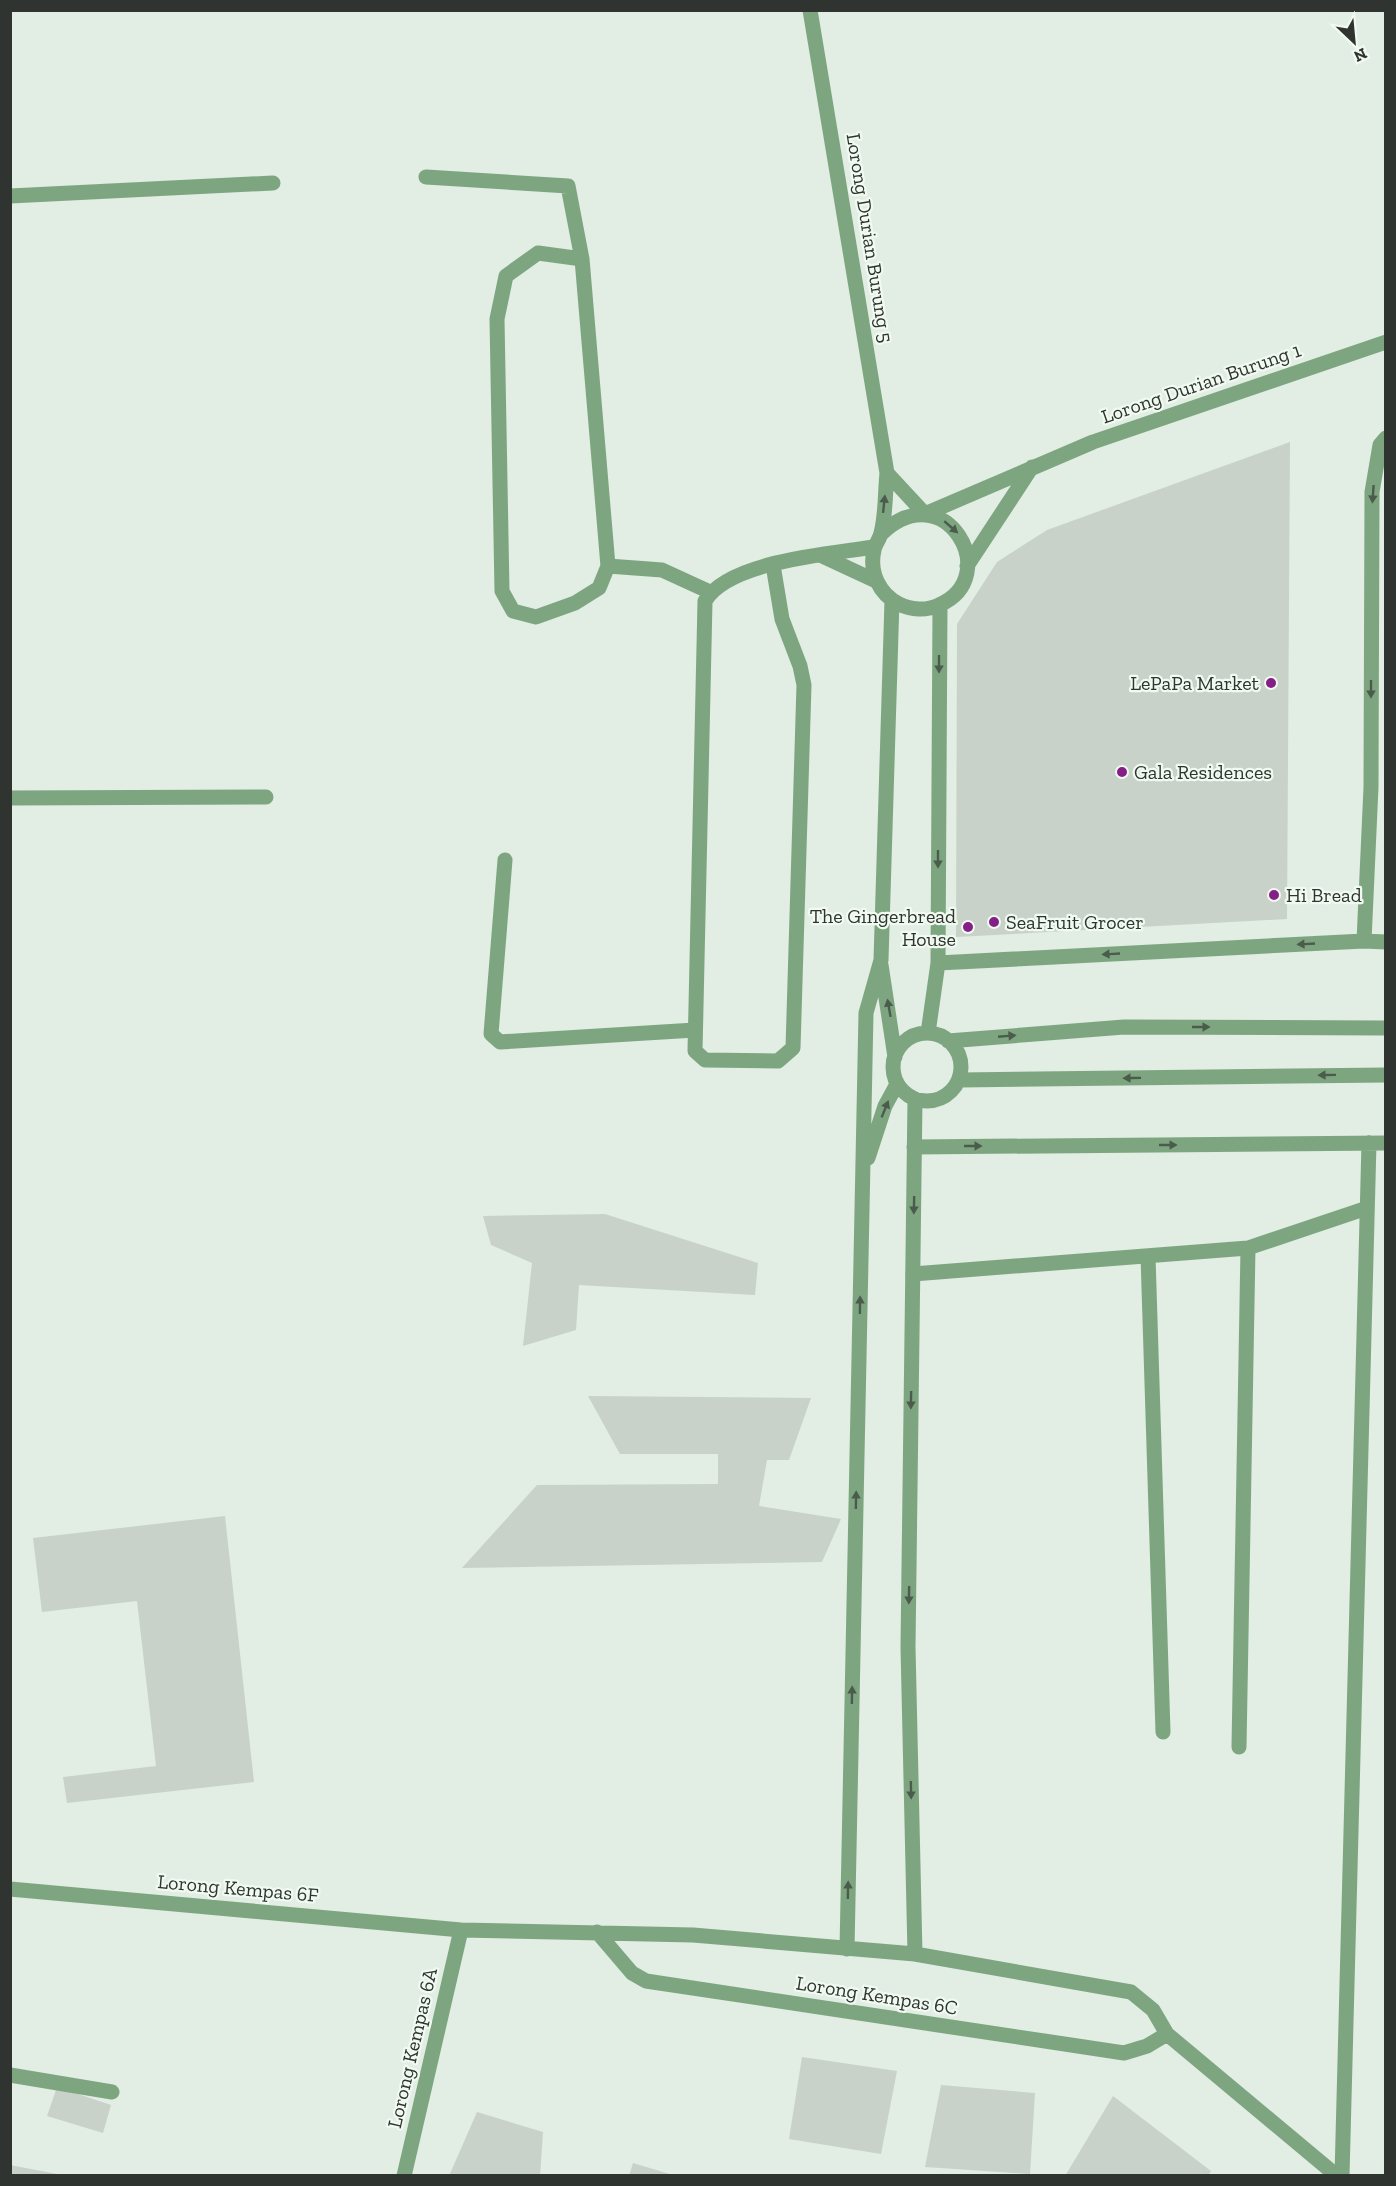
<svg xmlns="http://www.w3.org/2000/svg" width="1396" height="2186" font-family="'Zilla Slab',serif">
	<rect width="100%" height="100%" fill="#e2ede3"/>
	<path fill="#c8d2c9" d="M1290 442 1287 919 956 937 957 624 997 562 1047 530Z
		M605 1214 758 1263 755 1295 579 1285 576 1330 523 1346 532 1263 491 1245 483 1216Z
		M588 1396 811 1398 789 1460H767L759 1506 841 1519 822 1562 462 1568 537 1485 718 1484V1454H620Z
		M225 1516 254 1782 67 1803 63 1777 156 1766 137 1601 42 1612 33 1538Z
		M802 2057 897 2071 881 2154 789 2139Z
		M941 2085 1035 2093 1030 2174 925 2167Z
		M57 2087 111 2105 103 2133 47 2116Z
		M1113 2096 1211 2171 1208 2176H1065Z
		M477 2112 543 2132 540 2176H449Z
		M633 2163 673 2175V2176H629Z
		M10 2165 57 2174 56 2176H10Z"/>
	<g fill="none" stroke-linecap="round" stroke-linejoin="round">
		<path stroke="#7da680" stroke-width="15" d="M426 177 568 186 582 259 608 566 599 588 575 603 536 617 513 611 502 591 497 319 506 276 538 253 582 259
			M820 555 876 581
			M773 565 782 619 800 666 804 685 793 1048 778 1061 705 1060 695 1051 705 601C729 561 830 554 874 547
			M608 566 662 570 710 592
			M10 798 266 797
			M505 860 491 1034 500 1042 695 1030
			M914 1147 1386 1143
			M1148 1256 1163 1732
			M913 1274 1248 1248 1367 1208
			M1239 1747 1248 1248
			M10 2075 112 2092
			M1342 2176 1369 1143"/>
		<path stroke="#7da680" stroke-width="15" d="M810 10 887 473C885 492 886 514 881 533 880 539 875 544 874 550 869 572 879 594 899 604 911 610 926 611 939 605 1005 577 945 472 881 534
			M10 196 273 183
			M1386 438 1380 445 1372 492 1371 787 1364 941 1386 942
			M887 473 925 514 1093 442 1386 342
			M967 566 1032 467
			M938 963 1364 941
			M881 965 895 1057
			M928 1033 938 963 940 605
			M893 1067a34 34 0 1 1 68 0a34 34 0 1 1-68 0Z
			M948 1041 1124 1027 1386 1028
			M959 1080 1386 1075
			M915 1099 908 1647 915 1954
			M868 1158 885 1106 897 1084
			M10 1889 461 1930 693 1935 915 1954 1131 1992 1153 2010 1167 2034
			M597 1932 632 1973 646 1981 1124 2053 1147 2046 1167 2034 1337 2176
			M847 1949 866 1013 881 960 892 600
			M404 2176 461 1930"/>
	</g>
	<defs><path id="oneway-solid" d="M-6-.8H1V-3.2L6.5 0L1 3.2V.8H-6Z" transform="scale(1.5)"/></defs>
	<g fill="#4b5c4c">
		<use href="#oneway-solid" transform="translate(1373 494) rotate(94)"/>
		<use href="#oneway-solid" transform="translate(884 504) rotate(-84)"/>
		<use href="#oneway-solid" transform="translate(951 527) rotate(41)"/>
		<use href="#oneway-solid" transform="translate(939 664) rotate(90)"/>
		<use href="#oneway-solid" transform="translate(1371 689) rotate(90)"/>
		<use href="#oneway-solid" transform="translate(938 859) rotate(90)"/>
		<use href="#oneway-solid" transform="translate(1306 944) rotate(177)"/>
		<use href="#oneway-solid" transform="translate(1111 954) rotate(177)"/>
		<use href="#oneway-solid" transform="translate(889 1008) rotate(-100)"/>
		<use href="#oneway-solid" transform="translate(1201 1027)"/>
		<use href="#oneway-solid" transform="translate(1007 1036) rotate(-5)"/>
		<use href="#oneway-solid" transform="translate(1327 1075) rotate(179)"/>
		<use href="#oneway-solid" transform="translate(1132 1078) rotate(179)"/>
		<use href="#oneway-solid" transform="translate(885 1109) rotate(-68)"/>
		<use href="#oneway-solid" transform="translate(1168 1145)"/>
		<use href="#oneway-solid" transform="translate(973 1146)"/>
		<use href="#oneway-solid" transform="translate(914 1205) rotate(91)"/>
		<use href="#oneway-solid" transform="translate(860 1305) rotate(-89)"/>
		<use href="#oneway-solid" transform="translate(911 1400) rotate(91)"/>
		<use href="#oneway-solid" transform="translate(856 1500) rotate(-89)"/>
		<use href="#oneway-solid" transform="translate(909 1595) rotate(91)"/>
		<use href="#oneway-solid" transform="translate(852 1695) rotate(-89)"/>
		<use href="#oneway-solid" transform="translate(911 1790) rotate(89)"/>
		<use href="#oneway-solid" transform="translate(848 1890) rotate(-89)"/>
	</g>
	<g fill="#851f88" stroke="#f0faf0" stroke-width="2">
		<circle cx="1271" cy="683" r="6"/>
		<circle cx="1122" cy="772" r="6"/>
		<circle cx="1274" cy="895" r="6"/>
		<circle cx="994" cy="922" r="6"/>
		<circle cx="968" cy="927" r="6"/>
	</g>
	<g text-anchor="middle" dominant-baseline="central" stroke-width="4.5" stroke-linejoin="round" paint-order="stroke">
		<g font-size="20" fill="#303430" stroke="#f0faf0">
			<text transform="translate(870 238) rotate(81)">Lorong Durian Burung 5</text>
			<text transform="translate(1201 383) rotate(-19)">Lorong Durian Burung 1</text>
			<text transform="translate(238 1888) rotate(5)">Lorong Kempas 6F</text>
			<text transform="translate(877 1995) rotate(9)">Lorong Kempas 6C</text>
			<text transform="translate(412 2048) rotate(-77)">Lorong Kempas 6A</text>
		</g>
		<g font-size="20" fill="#303430" stroke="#f0faf0" text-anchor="start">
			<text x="1259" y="683" text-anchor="end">LePaPa Market</text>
			<text x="1134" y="772">Gala Residences</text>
			<text x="1286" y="895">Hi Bread</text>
			<text x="956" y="916" text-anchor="end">The Gingerbread<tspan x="956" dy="23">House</tspan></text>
			<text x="1006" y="922">SeaFruit Grocer</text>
		</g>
	</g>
	<rect width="1396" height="2186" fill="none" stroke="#303430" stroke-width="24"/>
	<g transform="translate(1354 42) rotate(154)" stroke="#f0faf0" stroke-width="4.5" paint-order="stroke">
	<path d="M0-4.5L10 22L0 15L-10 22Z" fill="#303430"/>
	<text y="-9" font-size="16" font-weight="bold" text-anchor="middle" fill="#303430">N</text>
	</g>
</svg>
